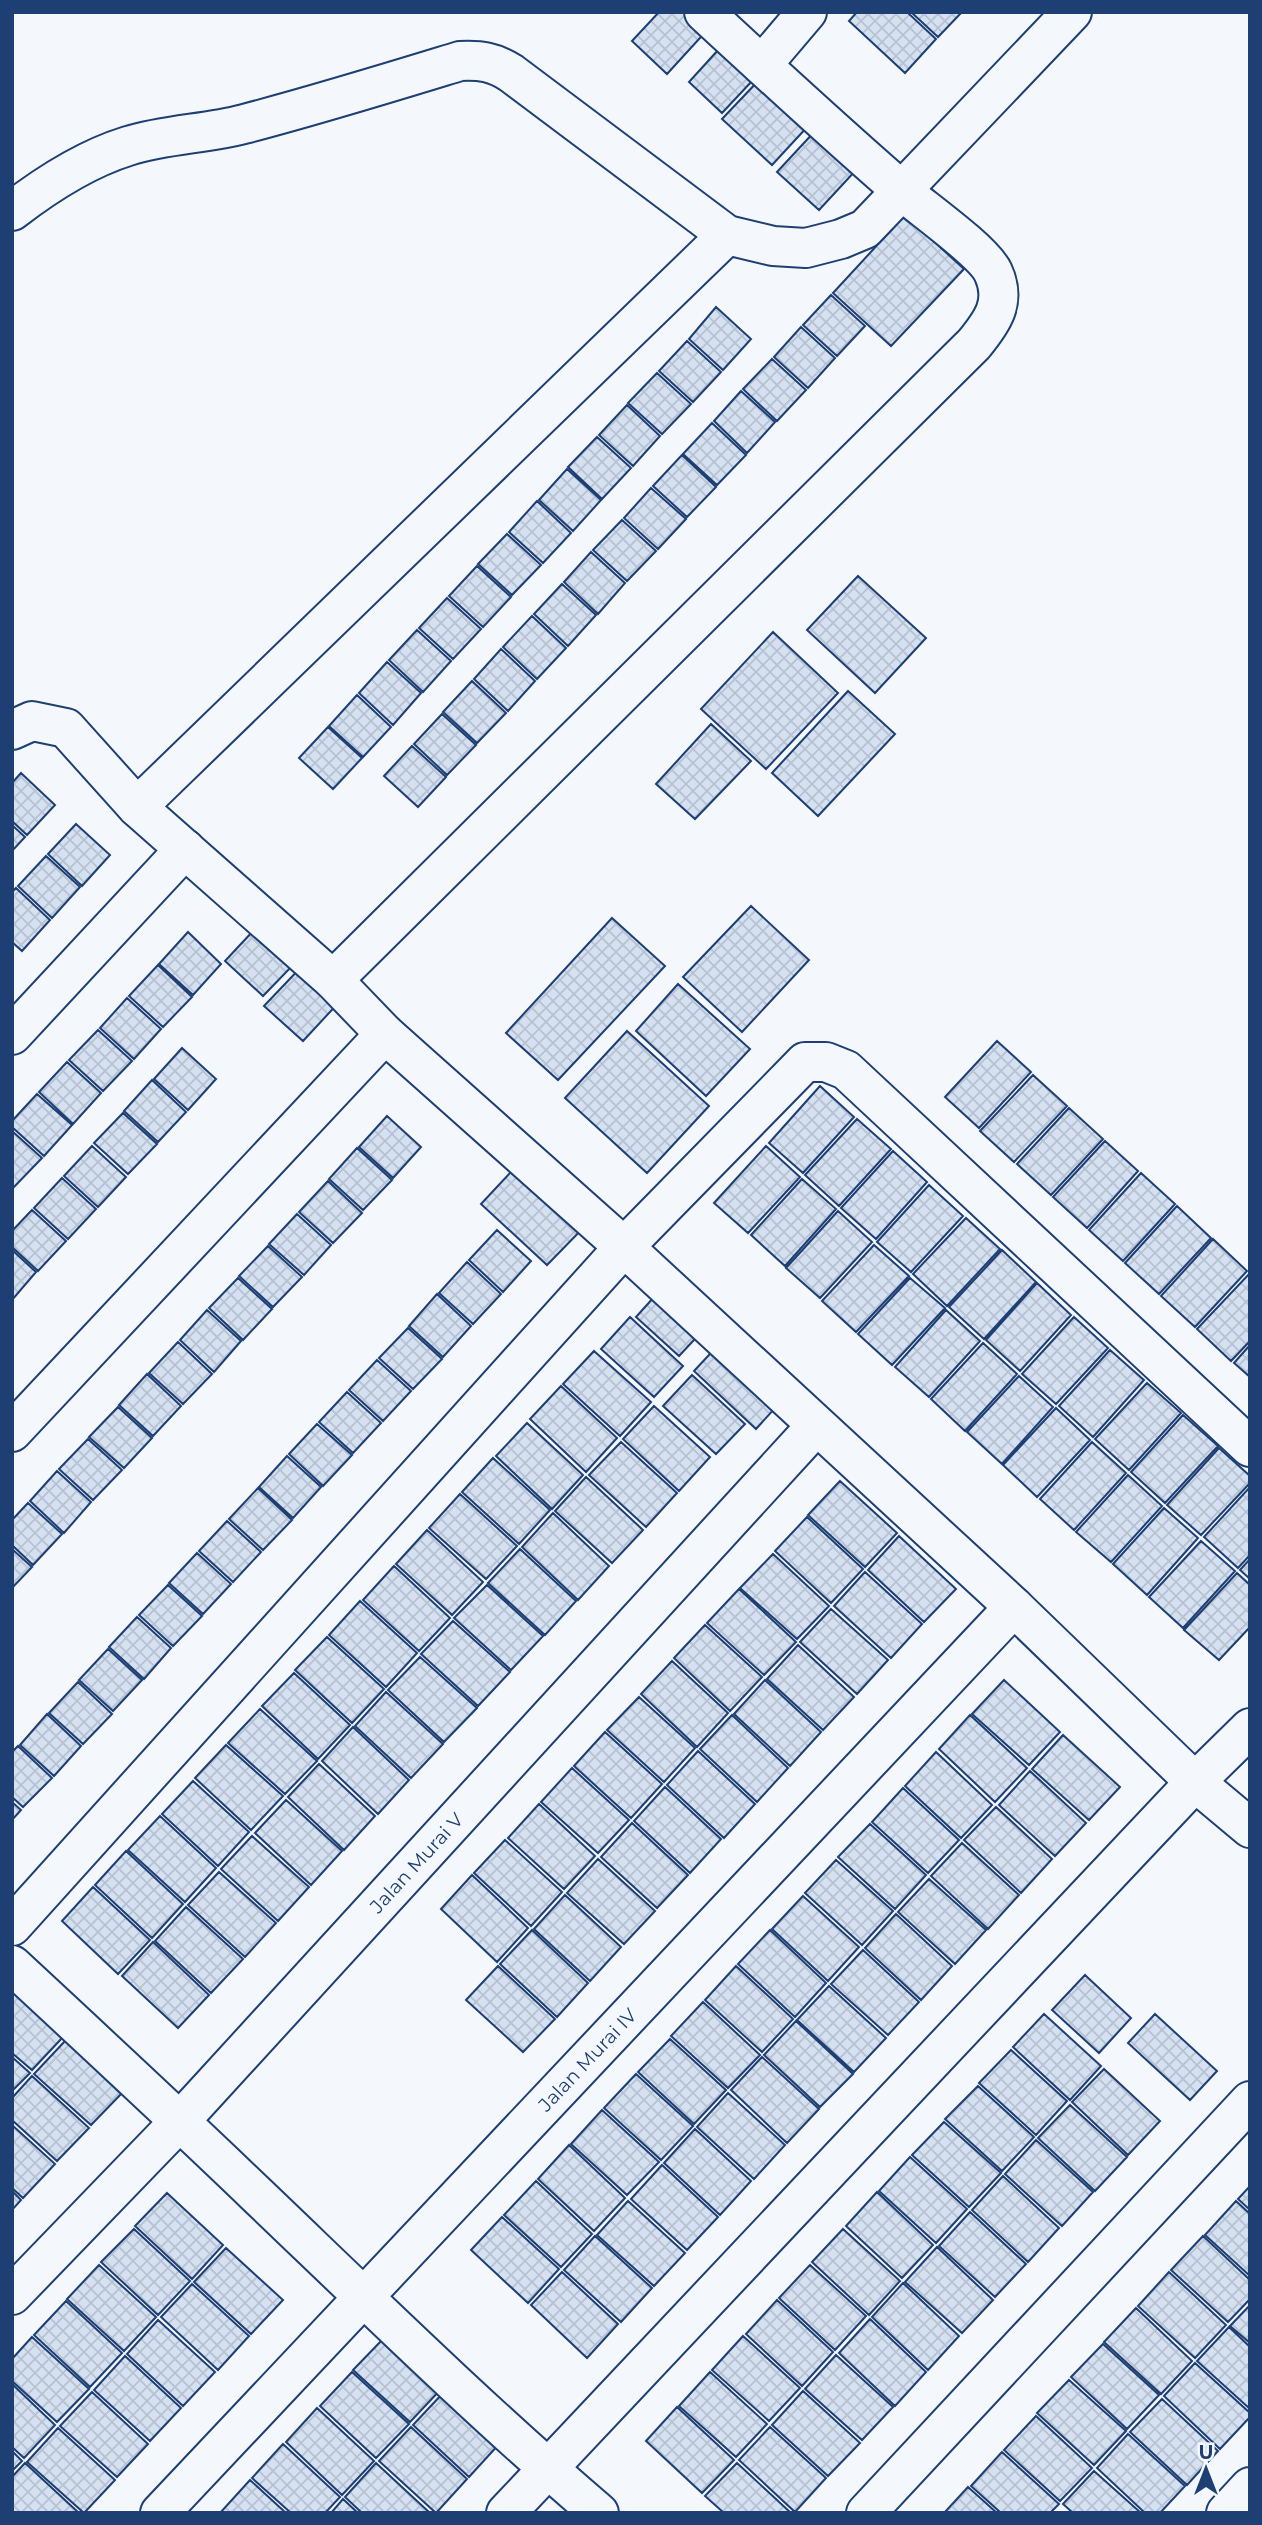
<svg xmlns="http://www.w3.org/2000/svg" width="1262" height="2525" font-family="Montserrat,sans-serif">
	<defs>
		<pattern id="building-cross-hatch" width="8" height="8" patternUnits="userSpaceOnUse" patternTransform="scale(1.75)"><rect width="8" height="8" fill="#d5e0f0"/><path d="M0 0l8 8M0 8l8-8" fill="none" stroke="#b6c1d1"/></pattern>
	</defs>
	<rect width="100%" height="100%" fill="#f4f7fb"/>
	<path fill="url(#building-cross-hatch)" stroke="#1d3f73" stroke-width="2" d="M659 12H694L710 27 667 74 632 41Z
		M857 12H907L936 39 905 73 849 21Z
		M911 12H962L938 37Z
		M719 49 753 80 722 113 689 82Z
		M760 79 809 125 772 165 722 119Z
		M816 130 857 169 819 210 777 172Z
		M905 215 964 269 891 346 833 293Z
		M831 295 865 326 837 356 803 325Z
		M716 307 751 339 723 370 689 339Z
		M801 327 835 358 808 388 774 357Z
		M687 341 721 372 693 402 659 371Z
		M772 359 806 390 777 421 743 389Z
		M657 373 691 404 662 434 628 403Z
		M741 391 775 422 747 453 714 421Z
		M627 405 660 436 633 466 599 435Z
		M712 423 746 455 717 485 683 454Z
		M597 437 631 468 602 499 568 467Z
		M682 455 716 487 687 517 653 486Z
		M567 469 601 500 573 531 539 500Z
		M651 488 686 519 658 549 624 518Z
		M537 501 571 533 543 563 509 532Z
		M622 520 656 551 627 581 593 550Z
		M507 534 541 565 512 595 478 564Z
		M591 552 625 583 598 614 564 582Z
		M477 566 511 597 483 627 449 596Z
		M858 576 926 638 875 693 807 630Z
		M562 584 596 615 568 646 534 614Z
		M447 598 481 629 453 659 419 628Z
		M532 616 566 648 537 679 503 647Z
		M417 630 451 661 423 692 389 660Z
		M773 632 838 693 766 769 701 709Z
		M501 649 535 681 508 711 474 679Z
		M387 662 421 693 393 725 359 693Z
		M472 681 506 713 477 743 443 712Z
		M848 691 895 734 818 816 772 773Z
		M357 695 391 727 363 757 329 726Z
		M442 714 476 745 447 775 414 744Z
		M711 724 751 761 695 819 656 784Z
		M328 727 362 758 333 789 299 758Z
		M412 746 446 777 418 807 384 776Z
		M21 773 55 805 27 835 12 821V783Z
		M76 824 110 855 82 886 48 854Z
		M12 825 25 837 12 851Z
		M46 856 80 887 52 918 18 886Z
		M16 888 50 920 22 951 12 942V892Z
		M751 906 809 960 742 1032 683 977Z
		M612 918 665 966 558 1080 506 1033Z
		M254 930 293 965 263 996 225 961Z
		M188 932 221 964 193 995 159 964Z
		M304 964 342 999 303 1041 264 1006Z
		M158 965 192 997 163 1027 129 996Z
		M678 984 750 1049 706 1096 636 1031Z
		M127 998 161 1029 134 1059 100 1028Z
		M98 1030 132 1061 103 1091 69 1060Z
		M627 1031 709 1106 647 1173 565 1098Z
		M997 1041 1031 1072 979 1128 945 1097Z
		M182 1048 216 1079 188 1110 154 1079Z
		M67 1062 101 1093 73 1124 39 1092Z
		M1033 1075 1067 1106 1014 1162 980 1131Z
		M152 1080 186 1112 158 1142 124 1111Z
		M820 1086 854 1117 803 1173 769 1143Z
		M37 1094 72 1125 44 1156 12 1127V1121Z
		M1069 1108 1103 1139 1051 1195 1017 1164Z
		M123 1113 157 1144 128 1174 94 1143Z
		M387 1116 421 1147 393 1178 359 1147Z
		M857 1119 891 1149 839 1206 805 1175Z
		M12 1131 42 1158 13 1188 12 1187Z
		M1105 1141 1138 1171 1087 1228 1053 1197Z
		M92 1146 126 1177 98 1207 64 1176Z
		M766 1146 800 1177 748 1233 714 1203Z
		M357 1148 392 1180 363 1210 329 1179Z
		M893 1151 927 1182 876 1239 841 1208Z
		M523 1159 590 1221 547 1265 481 1204Z
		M1141 1173 1175 1204 1123 1261 1089 1230Z
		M62 1178 96 1209 68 1239 34 1208Z
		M802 1179 836 1209 785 1266 751 1235Z
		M328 1181 362 1213 333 1243 299 1212Z
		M929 1185 963 1216 911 1272 877 1242Z
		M1177 1206 1211 1238 1159 1294 1125 1263Z
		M32 1210 66 1241 38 1271 12 1247V1231Z
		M838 1211 872 1242 820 1298 786 1268Z
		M297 1214 331 1245 304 1275 269 1244Z
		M966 1218 1000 1249 947 1306 913 1274Z
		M497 1230 531 1261 503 1292 469 1260Z
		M1213 1239 1247 1271 1195 1327 1161 1296Z
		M874 1245 909 1276 856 1332 822 1301Z
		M268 1246 302 1277 273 1307 239 1276Z
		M12 1250 36 1272 12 1300Z
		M1002 1250 1036 1282 984 1339 949 1307Z
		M467 1262 501 1294 473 1324 439 1293Z
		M1250 1273V1341L1231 1361 1197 1329Z
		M238 1278 272 1309 243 1340 209 1308Z
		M910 1278 945 1308 892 1365 858 1334Z
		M1037 1283 1071 1315 1020 1371 986 1340Z
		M664 1286 707 1326 679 1356 636 1317Z
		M437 1294 471 1326 443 1357 409 1326Z
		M207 1310 241 1341 214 1372 180 1340Z
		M946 1310 980 1341 929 1397 895 1367Z
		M630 1317 683 1366 654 1397 601 1349Z
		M1074 1317 1108 1348 1056 1404 1022 1374Z
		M408 1328 442 1359 413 1389 379 1358Z
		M723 1340 785 1397 756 1429 694 1371Z
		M178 1342 212 1374 183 1404 149 1373Z
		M983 1343 1017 1374 965 1431 931 1399Z
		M1250 1345V1377L1234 1363Z
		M1110 1350 1144 1380 1093 1437 1059 1406Z
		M594 1351 651 1402 620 1436 563 1384Z
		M377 1360 411 1391 383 1421 349 1390Z
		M147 1374 181 1406 153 1436 119 1405Z
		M692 1375 745 1424 716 1454 663 1406Z
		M1019 1376 1053 1407 1002 1464 967 1432Z
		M1147 1383 1181 1413 1129 1470 1095 1439Z
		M561 1386 617 1438 586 1472 530 1419Z
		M347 1392 381 1423 353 1453 319 1422Z
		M654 1406 710 1457 679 1491 623 1439Z
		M118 1407 152 1438 124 1468 89 1437Z
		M1056 1408 1090 1440 1037 1497 1003 1465Z
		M1183 1415 1218 1446 1165 1503 1131 1472Z
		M527 1423 583 1475 552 1509 496 1456Z
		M317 1424 352 1455 323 1486 289 1454Z
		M88 1439 122 1470 93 1500 59 1469Z
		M621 1442 677 1493 646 1527 589 1475Z
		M1092 1442 1126 1473 1074 1530 1040 1499Z
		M1219 1448 1250 1476V1483L1201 1535 1167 1505Z
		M287 1456 321 1487 293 1518 259 1487Z
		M493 1458 550 1510 519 1544 462 1492Z
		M57 1471 91 1502 64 1533 30 1501Z
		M1128 1475 1162 1506 1111 1562 1076 1532Z
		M586 1477 643 1530 612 1563 555 1511Z
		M840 1481 897 1533 865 1567 808 1515Z
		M1250 1487V1555L1238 1568 1204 1537Z
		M258 1488 292 1520 263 1550 229 1519Z
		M460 1494 517 1546 486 1579 429 1528Z
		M28 1503 62 1534 33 1565 12 1545V1520Z
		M1164 1508 1198 1538 1147 1595 1113 1564Z
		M553 1513 609 1566 578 1600 522 1547Z
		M807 1517 863 1569 831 1603 775 1551Z
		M227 1521 261 1552 233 1582 199 1551Z
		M427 1530 483 1582 452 1615 396 1564Z
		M899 1536 956 1589 924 1622 868 1570Z
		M1201 1541 1235 1571 1183 1628 1149 1597Z
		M12 1549 32 1567 12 1588Z
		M520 1549 576 1601 545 1635 488 1583Z
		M197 1553 231 1584 203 1614 169 1583Z
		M773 1554 829 1606 797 1639 740 1588Z
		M1250 1559V1579L1240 1570Z
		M394 1566 450 1618 419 1651 363 1600Z
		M865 1572 922 1624 891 1658 834 1606Z
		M1237 1573 1250 1585V1627L1219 1660 1184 1630Z
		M168 1585 202 1616 173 1646 139 1615Z
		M487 1585 543 1636 511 1670 454 1618Z
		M739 1589 796 1642 764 1675 707 1623Z
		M360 1601 417 1653 386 1687 329 1635Z
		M831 1609 888 1660 857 1694 800 1642Z
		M137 1617 171 1648 144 1679 109 1647Z
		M453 1621 510 1672 478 1706 421 1654Z
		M705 1625 762 1677 730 1711 674 1658Z
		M327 1637 384 1689 352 1723 295 1670Z
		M798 1645 854 1697 823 1730 767 1679Z
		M108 1649 142 1680 113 1711 79 1680Z
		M420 1657 477 1708 444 1742 388 1690Z
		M672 1661 728 1713 697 1747 641 1694Z
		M294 1673 350 1725 318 1759 262 1706Z
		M765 1680 821 1732 790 1766 734 1714Z
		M1004 1680 1060 1732 1029 1765 972 1714Z
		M78 1682 112 1714 83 1744 49 1713Z
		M386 1692 443 1744 411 1778 355 1726Z
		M639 1697 695 1748 664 1782 607 1730Z
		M260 1709 317 1761 285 1794 228 1743Z
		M47 1714 81 1746 54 1776 20 1745Z
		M732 1715 788 1768 757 1802 700 1749Z
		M970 1715 1027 1768 995 1802 939 1749Z
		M353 1727 409 1780 378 1814 322 1761Z
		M605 1732 662 1784 631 1818 574 1766Z
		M1063 1735 1120 1787 1089 1820 1032 1769Z
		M226 1745 283 1796 251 1830 195 1778Z
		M18 1746 52 1778 23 1807 12 1797V1752Z
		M698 1751 755 1804 724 1838 667 1785Z
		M936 1752 992 1805 961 1838 905 1786Z
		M319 1764 375 1816 344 1850 288 1797Z
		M572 1768 629 1820 598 1853 541 1802Z
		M1030 1771 1086 1823 1055 1856 999 1805Z
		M193 1781 249 1832 218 1866 162 1814Z
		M665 1787 721 1839 690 1873 634 1821Z
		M903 1788 959 1840 928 1873 872 1822Z
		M286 1800 342 1851 311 1885 255 1833Z
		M12 1802 21 1810 12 1820Z
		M539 1804 595 1856 564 1889 508 1838Z
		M996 1807 1052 1859 1021 1893 964 1840Z
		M160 1816 216 1868 185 1902 128 1850Z
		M632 1823 688 1875 657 1908 601 1857Z
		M870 1824 926 1875 895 1909 838 1857Z
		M252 1836 309 1887 278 1921 221 1869Z
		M505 1840 562 1892 531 1926 474 1873Z
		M962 1843 1019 1895 988 1929 931 1876Z
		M126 1851 183 1904 152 1938 95 1885Z
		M598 1859 655 1911 624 1944 567 1893Z
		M836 1860 893 1911 862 1945 805 1893Z
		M219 1872 276 1923 245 1957 188 1905Z
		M472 1875 528 1928 497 1962 441 1909Z
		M929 1879 986 1930 955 1964 898 1912Z
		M93 1887 150 1940 118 1974 62 1921Z
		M565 1895 621 1947 590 1981 534 1929Z
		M803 1896 859 1947 828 1981 772 1929Z
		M186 1907 243 1959 211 1993 155 1941Z
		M896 1914 952 1966 921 2000 865 1948Z
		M532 1930 588 1983 557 2017 500 1964Z
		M770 1930 826 1983 795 2017 738 1964Z
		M153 1942 209 1995 178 2028 122 1976Z
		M863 1950 919 2002 888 2035 831 1984Z
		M498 1966 555 2019 523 2052 466 2000Z
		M736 1966 793 2019 762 2052 705 2000Z
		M1085 1975 1131 2018 1099 2053 1052 2010Z
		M829 1986 886 2038 854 2072 797 2020Z
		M12 1990 63 2037 32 2070 12 2053Z
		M703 2002 760 2055 728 2088 671 2036Z
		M1044 2014 1101 2066 1070 2100 1013 2047Z
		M1155 2014 1217 2071 1190 2100 1128 2043Z
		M796 2021 853 2074 820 2107 764 2055Z
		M670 2039 726 2090 694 2124 638 2072Z
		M66 2040 123 2092 91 2125 34 2074Z
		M1011 2050 1067 2101 1036 2135 979 2083Z
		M12 2057 30 2073 12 2091Z
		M762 2057 819 2109 787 2143 731 2090Z
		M1104 2069 1160 2121 1128 2155 1072 2102Z
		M636 2074 693 2126 661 2160 604 2108Z
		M32 2076 89 2128 57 2161 12 2120V2098Z
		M978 2086 1034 2137 1002 2171 945 2119Z
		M728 2093 785 2145 754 2179 697 2127Z
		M1070 2105 1127 2157 1095 2191 1038 2138Z
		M602 2110 659 2162 627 2195 571 2144Z
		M944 2122 1001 2173 969 2207 912 2155Z
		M12 2125 55 2164 23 2198 12 2188Z
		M695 2129 751 2181 720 2215 664 2163Z
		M1036 2140 1093 2192 1062 2226 1005 2174Z
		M569 2145 625 2198 594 2231 538 2179Z
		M910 2157 967 2209 936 2243 879 2191Z
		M662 2165 718 2217 687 2250 631 2199Z
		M1003 2176 1059 2228 1028 2262 972 2210Z
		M536 2181 592 2234 561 2267 504 2215Z
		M1250 2186V2210L1238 2199Z
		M12 2191 21 2200 12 2210Z
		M877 2192 933 2245 902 2278 846 2226Z
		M167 2193 223 2245 192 2279 135 2226Z
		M628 2201 685 2253 654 2286 597 2235Z
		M1236 2201 1250 2214V2276L1205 2235Z
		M970 2212 1026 2264 995 2297 939 2246Z
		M502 2217 559 2269 528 2303 471 2250Z
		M134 2229 190 2281 158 2315 101 2262Z
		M843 2229 900 2281 869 2315 812 2262Z
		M595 2236 652 2288 621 2322 564 2270Z
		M1203 2236 1250 2280V2299L1228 2322 1171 2270Z
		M937 2247 993 2300 962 2333 905 2282Z
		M226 2248 283 2300 251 2334 194 2282Z
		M99 2265 156 2317 124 2351 67 2299Z
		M810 2265 866 2316 835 2350 779 2298Z
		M562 2272 618 2324 587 2358 531 2305Z
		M1169 2272 1226 2325 1195 2358 1138 2306Z
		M903 2283 959 2336 928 2370 872 2317Z
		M192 2284 249 2336 218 2370 161 2317Z
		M777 2300 833 2352 802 2386 746 2334Z
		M66 2301 122 2353 90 2387 34 2335Z
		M1250 2305V2343L1230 2326Z
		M1136 2308 1192 2361 1161 2394 1104 2342Z
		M870 2319 926 2372 895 2406 839 2353Z
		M158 2320 215 2372 183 2406 127 2354Z
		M1229 2327 1250 2347V2409L1197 2361Z
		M743 2336 800 2388 769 2421 712 2370Z
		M32 2337 89 2389 57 2422 12 2381V2359Z
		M385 2337 442 2388 410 2422 353 2370Z
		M1103 2344 1159 2395 1127 2429 1071 2377Z
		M836 2355 893 2407 862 2440 805 2389Z
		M125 2356 181 2408 150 2441 94 2390Z
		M1195 2363 1250 2413V2417L1220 2449 1164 2396Z
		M352 2372 409 2424 376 2458 320 2406Z
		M710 2372 767 2424 736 2457 679 2406Z
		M1069 2380 1126 2431 1094 2465 1037 2413Z
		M12 2384 55 2425 24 2458 12 2447Z
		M803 2391 860 2443 828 2476 772 2425Z
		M92 2392 148 2444 117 2477 60 2426Z
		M444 2392 500 2443 469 2477 413 2425Z
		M1162 2399 1218 2451 1187 2485 1130 2432Z
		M677 2407 734 2460 702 2493 646 2441Z
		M317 2408 374 2461 342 2495 286 2442Z
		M1036 2416 1092 2468 1060 2501 1004 2450Z
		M411 2427 467 2479 436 2513 379 2461Z
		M770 2427 826 2478 795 2512 739 2460Z
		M58 2428 115 2480 84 2513 27 2462Z
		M1128 2434 1185 2486 1160 2513H1145L1097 2468Z
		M283 2444 340 2497 325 2513H291L252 2478Z
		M12 2451 22 2461 12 2471Z
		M1002 2452 1059 2504 1050 2513H1001L971 2486Z
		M25 2463 79 2513H12V2477Z
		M376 2463 430 2513H362L345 2497Z
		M737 2463 791 2513H724L705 2496Z
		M1094 2471 1141 2513H1073L1063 2504Z
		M250 2480 286 2513H220Z
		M968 2487 997 2513H944Z
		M343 2499 358 2513H331Z"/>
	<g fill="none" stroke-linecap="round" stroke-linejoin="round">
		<defs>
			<g id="minor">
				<path d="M704 12C769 72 835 133 902 191 923 209 983 251 993 272 1007 302 992 322 974 344L333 980 385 1034 624 1247 1014 1607 1195 1782 1250 1828"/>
				<path d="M762 65 807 12"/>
				<path d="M12 211C47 184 86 159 128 146 166 134 206 134 244 124 317 105 388 83 460 61 481 60 494 62 511 73L727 235 773 246 806 248 841 239 865 229 1072 12"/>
				<path d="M12 730 32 721 66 728 137 807 333 980"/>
				<path d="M137 807 727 235"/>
				<path d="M12 1035 185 849"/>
				<path d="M12 1432 385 1034"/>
				<path d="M12 1926 624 1247 805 1062H826L846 1070 1250 1447"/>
				<path d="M12 1965C94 2041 176 2117 256 2194 369 2302 480 2411 599 2513"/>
				<path id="s1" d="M12 2295 180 2121 816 1426"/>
				<path id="s2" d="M160 2513 1014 1607"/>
				<path d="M506 2513 1195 1782 1250 1728"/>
				<path d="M866 2513 1250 2101"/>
				<path d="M1226 2513 1250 2487"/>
			</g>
		</defs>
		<use href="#minor" stroke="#1d3f73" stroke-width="42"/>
		<use href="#minor" stroke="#f4f7fb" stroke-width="38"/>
	</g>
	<g text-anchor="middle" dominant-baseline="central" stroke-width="5" stroke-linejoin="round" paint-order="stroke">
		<g font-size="19" fill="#1d3f73" stroke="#f4f7fb">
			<text stroke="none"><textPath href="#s1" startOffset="592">Jalan Murai V</textPath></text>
			<text stroke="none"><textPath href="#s2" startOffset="623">Jalan Murai IV</textPath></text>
		</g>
	</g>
	<rect width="1262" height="2525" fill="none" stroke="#1d3f73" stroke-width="28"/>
	<g transform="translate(1206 2469)" stroke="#f4f7fb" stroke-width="5" paint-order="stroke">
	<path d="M0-5L12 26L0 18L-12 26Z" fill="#1d3f73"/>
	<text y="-10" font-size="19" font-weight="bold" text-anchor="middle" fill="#1d3f73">U</text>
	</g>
</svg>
